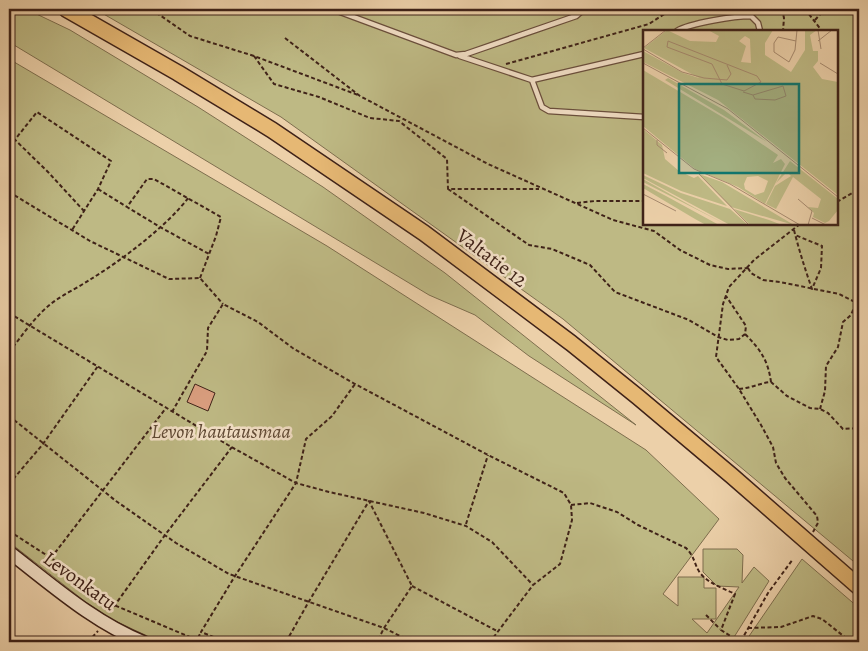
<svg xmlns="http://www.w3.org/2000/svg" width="868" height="651" font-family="Alegreya,serif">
	<rect width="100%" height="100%" fill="#ecd0a9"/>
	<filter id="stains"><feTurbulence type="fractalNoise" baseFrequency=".004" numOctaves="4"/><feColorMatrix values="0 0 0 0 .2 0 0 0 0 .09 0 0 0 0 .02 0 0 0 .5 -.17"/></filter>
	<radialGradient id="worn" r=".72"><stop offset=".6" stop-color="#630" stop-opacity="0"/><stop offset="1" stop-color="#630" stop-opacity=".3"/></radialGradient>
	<path fill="#beb984" stroke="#7e6e4e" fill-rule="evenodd" d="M9 9H26L70 30 198 107 323 187 445 273 636 425 529 356 475 315 429 295 9 42Z
		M95 9H859V566L563 319 281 117ZM644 31H837V224H644Z
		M9 59 327 246 646 450 719 519 663 594 678 606V577H704V588H716V619H692L707 633 739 587 717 586 703 572V549H737L743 555 742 583 754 567 769 581 731 642H160L111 619 87 603 9 542Z
		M802 559 859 608V642H792L780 637 778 642H745Z"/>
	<path fill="#da9e7f" stroke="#3f2218" d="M195 384 215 393 208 411 187 402Z"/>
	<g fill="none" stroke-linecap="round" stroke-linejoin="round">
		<defs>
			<path id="service" d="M332 9 456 55 466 54 576 16 584 9
				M677 31C690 23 735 16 751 16L758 23 760 31
				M460 56 532 80 644 54
				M532 80 542 107 549 111 644 117"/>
			<path id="secondary" d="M9 552C51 584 93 622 143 642"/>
			<path id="trunk" d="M66 9 178 73 272 130 424 233 571 343 638 397 732 476 859 587"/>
		</defs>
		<use href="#service" stroke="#6a4e3c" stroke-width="7"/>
		<use href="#secondary" stroke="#3f2218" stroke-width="15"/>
		<use href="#trunk" stroke="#3f2218" stroke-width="18"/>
		<path stroke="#3f2218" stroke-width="2" stroke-dasharray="4 2.5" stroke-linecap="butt" d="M151 9 190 36 254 56 358 95
			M782 9 784 18 783 31
			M805 9 822 31
			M815 20 825 9
			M285 38 360 96 488 164 613 220 654 231 680 250 710 265 728 269 748 268
			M254 56 274 84 319 97 370 118 399 121 447 159 448 189H539
			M506 64 649 24 672 9
			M9 134 48 172 84 211
			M9 147 37 112 111 161 98 189 72 230
			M98 189 127 207
			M448 189 529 245 552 249 590 265 615 292 689 320 718 337 728 340 739 339 745 334 746 326 726 296
			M9 192 90 241 169 279 200 278 223 304
			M837 202 859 189
			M577 203 595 201H644
			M800 224 754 260 729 287 723 304 716 357 739 389 761 425 773 447 776 463 785 478 817 516 818 523 813 532
			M794 230C799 250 805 269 812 289L821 268 822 246 795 235
			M748 268 751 273 763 280 780 282 839 294 859 304
			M200 278 216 236 221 217 154 179H147L127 207 160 227 209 254
			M9 313 228 445 296 483 329 492 424 513 466 526 492 542 533 585
			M745 334C760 349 768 360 771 382
			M9 352C22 336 35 316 52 303 64 294 79 287 91 279 122 260 167 226 189 197
			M739 389C751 388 760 383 771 382L787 396 810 408 820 409 828 413 843 429 859 428
			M820 409 825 391 826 366 838 347 843 322 851 315 856 303
			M172 412 207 351 208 328 223 304 258 322 294 349 355 384 488 455 564 493 571 505 572 520 560 564 533 585 490 642
			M9 416 116 501 176 543 229 574 384 628 412 642
			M9 484 43 444 98 366
			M571 505 590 503 617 512 638 525 686 548C695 557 694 564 700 573 709 584 723 588 735 594L721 630 740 642
			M466 524 488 455
			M9 531 51 558 114 605 197 640 201 632
			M51 558 166 408
			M412 586 497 631
			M110 612 165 535 232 447
			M706 615 720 629
			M748 628 781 627 813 616 822 619 851 642
			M741 641 768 593 793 559
			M88 642 98 631
			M226 642 201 632 235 576 296 483 306 439 332 416 355 384
			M286 642 308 603 369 501 412 586 384 628 377 642"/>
		<use href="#service" stroke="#f3e0c7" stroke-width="4.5"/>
		<use href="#secondary" stroke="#f3e0c7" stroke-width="12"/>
		<use href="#trunk" stroke="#e6b874" stroke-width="15"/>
	</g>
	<g text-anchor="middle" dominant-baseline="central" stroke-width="5" stroke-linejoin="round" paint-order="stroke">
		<g font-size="20" fill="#3f2218" stroke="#f3e0c7">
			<text transform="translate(492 258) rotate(37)">Valtatie 12</text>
			<text transform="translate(80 581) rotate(36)">Levonkatu</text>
		</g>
		<g font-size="20" font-style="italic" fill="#5f4833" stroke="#f3e0c7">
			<text x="221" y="431">Levon hautausmaa</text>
		</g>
	</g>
	<g transform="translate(643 30)">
		<rect width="195" height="195" fill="#ecd0a9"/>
		<path d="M24 0 47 11 73 12 76 6 65 0H130L122 13V25L148 42 162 20V0H174L167 5 170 21H175V31L170 37 179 49 195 52V165L75 70 0 32V21L40 43 56 48 1 18ZM102 6 107 9 108 33 98 32 103 16 96 11ZM0 40 81 88 135 125 130 133 138 129 142 134 122 174 95 157 52 139 0 96ZM115 146 125 151 121 162 112 165 102 159 101 154 104 147ZM25 48 81 80 124 112 22 50ZM0 99 19 115 22 129 36 141 51 148 55 146 84 176 38 161 0 143ZM147 131 195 169V180L186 191 182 193 170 187 171 183 165 177 175 178 178 169 150 147 133 179 163 194 123 174 132 156 148 146 144 142 133 153ZM56 144 79 152 151 195 88 177ZM0 145 38 163 87 179 105 195H87L0 148ZM0 149 52 178 84 195 0 152ZM0 154 23 166 76 195H63L52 189 0 158ZM91 179 126 190 139 195H107Z" fill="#beb984" fill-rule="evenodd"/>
		<path fill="none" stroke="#a78a6f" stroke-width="1" d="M175 0 178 19M25 11 114 46 118 52 101 61 79 54 69 34 24 17ZM175 11 189 0M0 18 23 0M0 19 39 42 61 48 84 50 88 44 84 35M146 32 131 22V13L135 7 153 11M146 32 152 20 154 0M0 33 85 79 195 167M177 33 195 44M100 62 110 65 140 56 143 66 132 70 112 69 110 65M0 98 51 139 87 154 157 195M14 110V115L24 123M54 142 106 195M0 164 33 181M155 169 169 181 165 195M169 188 183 195"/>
		<path fill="#0f766e" fill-opacity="0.15" stroke="#0f766e" stroke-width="2.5" d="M36 54H156V143H36Z"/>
		<rect width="195" height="195" fill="none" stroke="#3f2218" stroke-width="2.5"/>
	</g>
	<rect width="868" height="651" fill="none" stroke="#ecd0a9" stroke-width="30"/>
	<rect x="10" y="10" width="848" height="631" fill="none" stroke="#3f2218" stroke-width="2.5"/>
	<rect x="15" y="15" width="838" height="621" fill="none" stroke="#3f2218"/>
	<rect width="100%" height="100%" filter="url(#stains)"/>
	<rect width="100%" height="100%" fill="url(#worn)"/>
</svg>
